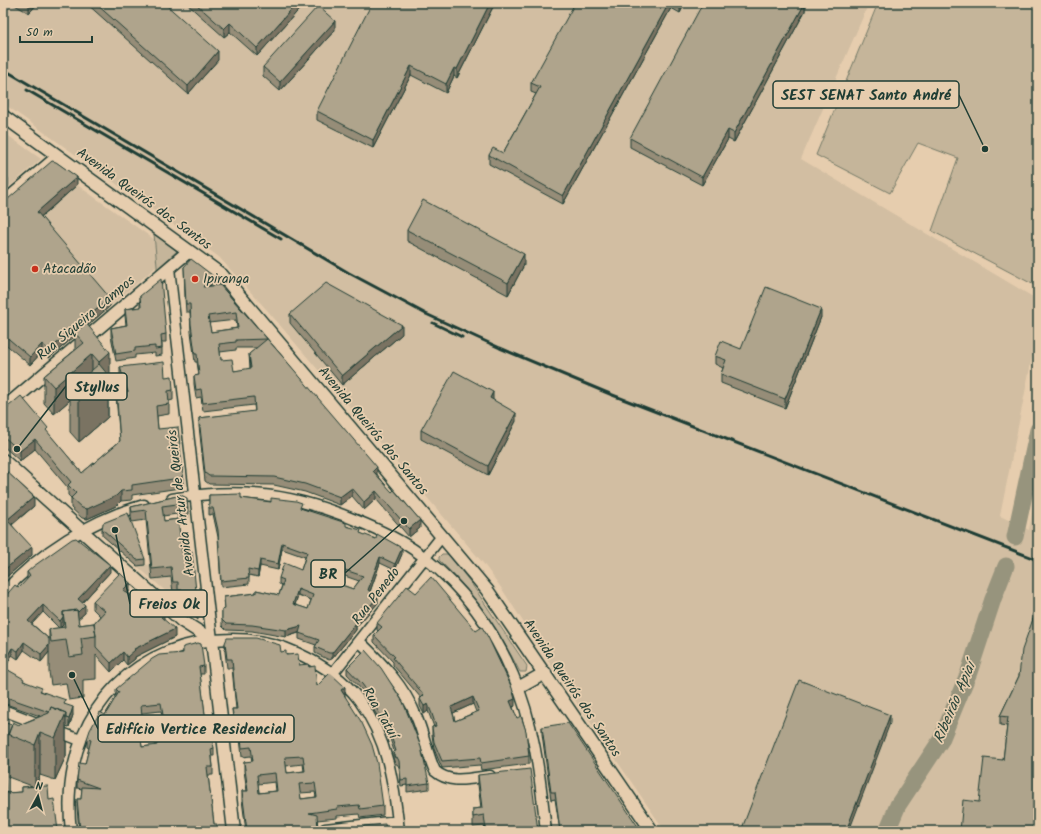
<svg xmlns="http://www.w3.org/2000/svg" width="1041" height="834" font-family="Kalam,sans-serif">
	<rect width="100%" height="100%" fill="#e6cdae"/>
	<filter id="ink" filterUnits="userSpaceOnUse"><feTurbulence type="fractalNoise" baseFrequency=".025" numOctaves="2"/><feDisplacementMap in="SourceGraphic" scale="8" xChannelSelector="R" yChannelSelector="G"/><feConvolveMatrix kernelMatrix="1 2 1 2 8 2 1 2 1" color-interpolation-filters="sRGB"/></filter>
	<g filter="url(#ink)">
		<path fill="#d2bea2" d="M3 3H869L801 159 1038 300V328L1000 516 1029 530 1038 481V831H665L551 665 502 589 483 563 267 310 219 257 3 103Z
			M3 132 41 159 3 192Z
			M56 170 155 240 157 266 49 358 3 317Z
			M102 535 145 565 192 560 198 616 195 617Z"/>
		<path fill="#c5b59a" stroke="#727967" d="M878 3H1038V287L932 231 958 158 918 143 890 193 816 155Z
			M154 234 177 251 157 269V266Z
			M442 554H448L471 583 527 666 526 672H520C499 631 473 592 439 560V557Z"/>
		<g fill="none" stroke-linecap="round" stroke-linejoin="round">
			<path stroke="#97947d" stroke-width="17" d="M1015 537 1038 430
				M887 831 898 805 941 740 969 672 993 599 1006 566"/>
			<defs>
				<path id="minor" d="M3 202 57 156
					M169 268 212 640
					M172 499C243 486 299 495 365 524 386 533 408 544 425 558 464 589 494 630 513 675 535 725 540 778 546 831
					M3 593C40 552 91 520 144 505
					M359 641C382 663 404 686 416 716 424 734 427 754 435 771 451 785 471 778 490 776
					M333 673 442 536
					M3 710 80 740
					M325 829 398 821
					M71 831C60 741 107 660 200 642 234 636 265 638 297 653 321 664 343 678 359 700 388 739 394 784 399 831"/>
				<path id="major" d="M3 116 222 275 487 590 652 831
					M3 409 189 251
					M3 460 182 621 212 640 234 831
					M518 688 545 673"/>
			</defs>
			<use href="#minor" stroke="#1f3d34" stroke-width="13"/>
			<use href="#major" stroke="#1f3d34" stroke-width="15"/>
			<use href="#minor" stroke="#e6cdae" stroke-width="10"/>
			<use href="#major" stroke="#e6cdae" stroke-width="12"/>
			<path stroke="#1f3d34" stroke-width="3" d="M3 69 349 273 426 314 500 348 610 394 1038 560
				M27 90 281 239
				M433 323 462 337"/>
		</g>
		<path fill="#968d78" stroke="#1f3d34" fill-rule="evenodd" d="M11 3H38L29 13Z
			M86 3H164L218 60 188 94Z
			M186 3H305L257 56 230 32 224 37Z
			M495 3 457 78 454 76 446 93 411 75 373 148 317 120V111Z
			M586 3H685L680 13 671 8 563 204 489 164V155L503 153 536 94 531 92V83Z
			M805 3V11L734 142 728 139 702 185 630 147V138Z
			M335 30 280 91 263 76V67Z
			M77 185 41 217 110 306 88 325 110 379 108 380V417L79 442 70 432V400L54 414 44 403V376L75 350V336L49 358 42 352 30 365 3 342V200Z
			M407 230 524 265 508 295 407 241Z
			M184 267 212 283 210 286 220 285 283 357 420 528 409 537 376 499 364 510 352 496 340 505 305 492 274 485 209 484 205 481 199 426V418L255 412 254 405 203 411 201 397 196 398 194 384V376L199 375 197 362H195L191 332 190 312H186L185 298ZM236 320 237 328 211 332 209 323ZM236 348H257L249 354 250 369 234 371 221 360 220 352 236 350Z
			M140 296 166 334V342H162V355L155 356V353L135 355V358L116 361 111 336V328L126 325 125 316V309L140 307Z
			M290 314 402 334 342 385 290 323Z
			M821 317 785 408 721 383V374L723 368 715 364V356L741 349Z
			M120 367 165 377 173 390V400L169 401V414L157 416 158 429 183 485 180 488 132 495V500L121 501 116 506 87 519 82 518 71 508V498L68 495V488L35 449 20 461 3 446V411L48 433 82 473 120 441 115 385V375L123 386 120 377Z
			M493 400 516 421 488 475 421 439V430Z
			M3 468 34 506 12 525 32 555 4 579 3 577Z
			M181 495 188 508V518L178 520 182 552 198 611V620L183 607 182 599 178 600V591L173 592 171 577 152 579 146 520 132 522 131 517V507ZM177 514 178 519 164 521 163 516Z
			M209 495 241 498 302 508 346 526 402 554 395 570 380 563 370 592 378 603 357 626 356 625V630L332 659 329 660 315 653V647L316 645 299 639V633L286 637 252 631 226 630 222 626V610L225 609 224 597 256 593V590L279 595 282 585 279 584V578L301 570 305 557 282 549 278 570 260 566 258 577 249 575V584L221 587 218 537 213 514 209 515ZM342 575 359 581 353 589 339 584ZM298 595 311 600 308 609 295 605Z
			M102 529 145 559V565L137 566 102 535Z
			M27 572H110L82 603 85 613 78 619 79 625 94 623 100 616 93 609V601L130 591 128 593 135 599 164 620 175 637 135 657V659L127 665 123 660 111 672 96 655V679L83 680V698L69 700 66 683 51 685 49 672V652L41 662 24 650 18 659 12 655 5 668 24 681 66 705 73 715 69 727 66 726V756L55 780 40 775 36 786 49 800 6 793 22 792V787L32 786 8 777V745L3 743V722L12 725H19L40 716 3 703V609L4 608H3V599L19 588 27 580ZM43 612 59 628 49 629V639L32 624Z
			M1033 619 1038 831 979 802 1003 760 1007 726 1000 725V716L1019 676Z
			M377 623 515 706 513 707 529 756V764L481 770 480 765 442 768 434 749 432 735V727H434L428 711 424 714 420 706V699L421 698 393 665V662L374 642V635L378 631 377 630ZM473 704 476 712 455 721 453 713Z
			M225 643 281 652 299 665 309 667 317 686 345 696 383 806V815L360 818 359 814 337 816V818L317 820 318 830 348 831H246L242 800V791H247L244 771V762H252L251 756 242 757 239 728 234 729 232 709H236L232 668H227L225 652ZM303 764 304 771 287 773 286 766ZM275 782 276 791 259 793 258 784ZM315 792 316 797 301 799 300 793Z
			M183 647 204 666V674H200L208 739 214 748V756H212L213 767V775H208L214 824 217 831H79L77 807V799H81L82 789 77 788V780L85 764 89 748 87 747V739L105 715 116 697V689L183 653ZM161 711 163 722 158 724 159 738 156 739V745L142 747 139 725H142V713Z
			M365 650 429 783V789L407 792V785L401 786 399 767 397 764H395L393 758V752L394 751 388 733 373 709V706L362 690 347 674V668Z
			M542 727 641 831H560L555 799 551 800 542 734Z
			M478 775 538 831H485L484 826 473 827V809L481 808 478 785Z"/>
		<path fill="#7a7362" stroke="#1f3d34" d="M30 3H38L29 13V4Z
			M297 3H305L257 56V48Z
			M490 3H495L457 78V69Z
			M669 3H671V8L563 204V196Z
			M680 3H685L680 13Z
			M805 3V11L734 142V133Z
			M335 21V30L280 91V82Z
			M230 23V32L224 37V29Z
			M218 51V60L188 94V86Z
			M411 66V75L373 148V140Z
			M454 68V76L446 93V84Z
			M728 130V139L702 185V177Z
			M77 177V185L37 220V212Z
			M8 178V186L3 190V182Z
			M524 254V265L508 295V283Z
			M212 275V283L203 295V287Z
			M110 298V306L77 335 75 333V336L49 358V350Z
			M821 309V317L785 408V399Z
			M402 325V334L342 385V376Z
			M42 344V352L30 365V357Z
			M110 352V379L108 380V417L79 442V399L99 383V362Z
			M92 354V380L70 389V400L54 414V387Z
			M493 392V401L490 398Z
			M516 413V421L488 475V466Z
			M35 439V449L20 461V451Z
			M377 467V475L373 471Z
			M183 475V485L180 488V478Z
			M352 488V496L340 505V497Z
			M121 491V501L116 506 87 519V509Z
			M376 491V499L364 510V502Z
			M34 497V506L7 528V520Z
			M420 520V528L409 537V529Z
			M282 543V549L278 570V564Z
			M32 547V555L4 579V570Z
			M402 548V554L395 570V564Z
			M380 557V563L368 597V590Z
			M260 560V566L258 577V571Z
			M110 565V572L78 607V599Z
			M342 569V575L336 589V583Z
			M130 583V591L123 598V590Z
			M298 589V595L293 611V604Z
			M378 597V603L357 626V620Z
			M43 605V612L28 628V621Z
			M85 605V613L70 626V619Z
			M164 614V622L161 617Z
			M63 617V625L60 628V621Z
			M356 623V630L332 659V653Z
			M301 626V632L286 637V630Z
			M175 629V637L135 657V659L127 665V657L134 649Z
			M24 642V650L18 659V651Z
			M49 645V652L41 662V654Z
			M12 648V655L3 671V663Z
			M123 652V660L111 672V663Z
			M345 687V696L341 690Z
			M473 697V704L451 714V707Z
			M515 699V706L510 708V701Z
			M428 704V711L424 714V706Z
			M73 707V715L69 727V719Z
			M66 713V756L55 780V738Z
			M890 715V723L849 831H846Z
			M40 732V775L35 787V745Z"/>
		<path fill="#afa48c" stroke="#1f3d34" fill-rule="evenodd" d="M95 3H164L218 51 188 86Z
			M195 3H297L257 48 230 23 224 29Z
			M372 3H490L457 69 454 68 446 84 411 66 373 140 317 111Z
			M575 3H582L585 5 586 3H669L563 196 489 155 493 148 503 153 540 87 531 83Z
			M703 3H805L734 133 728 130 702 177 630 138Z
			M318 6 335 21 280 82 263 67Z
			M52 161 56 162 77 177 37 212 110 298 49 350 42 344 30 357 3 334V200L8 199Z
			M3 172 8 178 3 182Z
			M423 200 524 254 508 283 407 230Z
			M191 259 212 275 203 287 220 285 283 357 377 467 373 471 392 492 394 490 420 520 409 529 376 491 364 502 352 488 340 497 305 484 274 477 209 476 205 473 199 418 255 411 254 397 203 403 201 389 196 390 194 376 199 375 197 354H195L191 324 190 304H186L184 267ZM236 312 238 328 211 332 208 316ZM267 339 249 354 251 368 234 371 232 359 221 360 219 344 236 342V340Z
			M161 279 166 334 161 335 162 348 155 349V346L135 348V351L116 354 111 328 127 325 125 309 141 307 140 296Z
			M326 283 402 325 342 376 290 314Z
			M766 287 821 309 785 399 721 374 726 360 715 356 721 341 741 349Z
			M86 323 110 352 99 362 92 354 54 387 44 376 84 343 75 333Z
			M164 362 165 377 172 376 173 390 168 391 169 404 156 406 158 429 178 427 183 475 180 478 132 485V490L121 491 116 496 87 509 82 508 71 498 76 493 68 485 71 482 35 439 20 451 3 436V411L21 396 48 428 46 430 82 473 120 441 115 375 128 392 120 367Z
			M99 364 108 375 79 399 70 389Z
			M454 371 493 392 490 398 516 413 488 466 421 430Z
			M3 468 34 497 7 520 32 547 4 570 3 569Z
			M241 494V498L271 502V498L296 501 302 503 300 508 346 523V526L361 530 360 533 376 539 377 534 402 548 395 564 380 557 368 590 378 597 357 620 352 615 356 623 332 653H329L315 647 319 640 299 633 301 626 286 630 252 625 226 624 222 620V610L225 609 224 597 256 593V590L279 595 284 580 279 578 284 563 301 570 307 552 282 543 278 564 260 560 258 571 248 569 249 578 221 581 218 530 213 508H209V495ZM342 569 363 576 353 589 336 583ZM298 589 313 595 308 609 293 604Z
			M181 495 187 498 188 508 178 510 177 504 162 506 164 521 178 519 182 552 192 551 198 611 183 597 182 590H178V582H173L171 567 152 569 146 510 132 512 131 507Z
			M128 513 145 559 137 560 102 529 103 523Z
			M76 538 110 565 78 599 85 605 78 612 77 610 63 612V617L60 621 43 605 28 621 49 639V645L41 654 24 642 18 651 12 648 3 663V609L7 603 3 600V599L15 585 19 588 30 576 27 572 34 566 72 539Z
			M120 573 130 583 123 590 135 599 141 592 164 614 161 617 175 629 134 649 135 650 127 657 123 652 111 663 96 647V636L94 623 105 611 93 601Z
			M431 577 476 631 482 627 488 637 512 688 515 699 510 701 517 718 521 716 526 731 529 756 481 763 480 758 442 761 434 742 432 727 436 726 432 714 428 704 424 706 420 699 424 695 393 658 395 657 374 635 382 627 377 623 407 586 416 593ZM473 697 479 711 455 721 451 707Z
			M1035 605H1038V831H960L963 800 979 802 984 758 1003 760 1008 717 1000 716 1019 676 1022 650 1033 619Z
			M77 610 79 625 94 623 96 636 81 638 83 655 69 657 66 640 51 642 49 629 65 627 63 612Z
			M227 638H256L280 645 281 652 286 651V655L298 654 299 665 308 664 309 667 315 666 317 686 330 673 345 687 341 690 362 723 372 745 377 763 383 806 360 809 359 805 337 807V809L309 813 317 815 318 830 347 827 348 831H247L242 791H248L244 762 253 761 251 747 242 748 239 719 234 720 232 709H237L235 694 232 659H227L225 643ZM303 756 305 771 287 773 285 757ZM275 773 277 791 259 793 257 775ZM315 783 317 797 301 799 299 784Z
			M198 643 201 644 204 666 199 667 201 681 208 739 212 738 214 748 211 749 213 767H207L214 824H217V831H80L77 799H81L82 787 99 788 77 780 79 763 85 764 91 740 87 739 90 730 100 712 105 715 119 692 116 689 152 659 159 655 183 653V647ZM161 703 164 721 158 724 159 738 156 739 157 745 142 747 138 717H142L141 705Z
			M365 650 381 668 403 702 421 747 429 783 407 786V779L401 780 399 761 397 757 395 758 393 752 396 751 388 727 373 703 375 702 362 684 347 668Z
			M3 667 24 679 23 681 42 688 40 691 66 700 64 704 73 707 69 719 66 718V713L51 707 49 712 3 696Z
			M799 680 890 715 846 831H741Z
			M51 707 66 713 55 738 40 732 35 745 8 734 13 722 19 725 49 713Z
			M3 722 12 725 8 735 3 733Z
			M568 723 641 831H560L555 792H551L542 727Z
			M530 769 538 831H486L484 815 473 817V809L482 808 478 775Z
			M5 772 6 793 22 792V787L48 786 49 800 54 799 58 831H3V776Z
			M385 824 386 831H362V830L364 826Z"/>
	</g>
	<g fill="#c8321e" stroke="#e6cdae" stroke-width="1.5">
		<circle cx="35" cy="269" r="4"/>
		<circle cx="195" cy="279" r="4"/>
	</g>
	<g text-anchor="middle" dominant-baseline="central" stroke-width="3.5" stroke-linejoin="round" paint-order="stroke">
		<g font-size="14" fill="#1f3d34" stroke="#e6cdae">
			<text transform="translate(144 199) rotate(36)">Avenida Queirós dos Santos</text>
			<text transform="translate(86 318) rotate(-40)">Rua Siqueira Campos</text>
			<text transform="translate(373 431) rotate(50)">Avenida Queirós dos Santos</text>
			<text transform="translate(181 503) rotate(-97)">Avenida Artur de Queirós</text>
			<text transform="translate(376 596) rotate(-52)">Rua Penedo</text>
			<text transform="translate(572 688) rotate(56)">Avenida Queirós dos Santos</text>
			<text transform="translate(380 713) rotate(60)">Rua Tatuí</text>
		</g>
		<g font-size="14" fill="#1f3d34" stroke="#e6cdae" text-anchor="start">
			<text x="43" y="269">Atacadão</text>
			<text x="203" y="279">Ipiranga</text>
		</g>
		<g font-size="15" font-style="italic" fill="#2b463b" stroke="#e6cdae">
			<text transform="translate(955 703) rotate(-67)">Ribeirão Apiaí</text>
		</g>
	</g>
	<path fill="none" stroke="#1f3d34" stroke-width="1.5" d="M985 149L959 95M17 449L66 386M404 521L345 573M115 530L130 604M72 675L98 729"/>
	<g fill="#1f3d34" stroke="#e6cdae" stroke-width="1.5">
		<circle cx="985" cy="149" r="4"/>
		<circle cx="17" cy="449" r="4"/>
		<circle cx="404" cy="521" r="4"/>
		<circle cx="115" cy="530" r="4"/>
		<circle cx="72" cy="675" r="4"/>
	</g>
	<g fill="#e6cdae" stroke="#1f3d34" stroke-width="1.5">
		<rect x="773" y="81" width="186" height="27" rx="4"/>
		<rect x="66" y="373" width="61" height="27" rx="4"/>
		<rect x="311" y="560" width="34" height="27" rx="4"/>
		<rect x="130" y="590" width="77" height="27" rx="4"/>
		<rect x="98" y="715" width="196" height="27" rx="4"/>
	</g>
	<g font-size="15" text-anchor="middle" font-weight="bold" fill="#1f3d34">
		<text x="866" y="100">SEST SENAT Santo André</text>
		<text x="97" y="392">Styllus</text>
		<text x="328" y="579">BR</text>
		<text x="169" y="609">Freios Ok</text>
		<text x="196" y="734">Edifício Vertice Residencial</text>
	</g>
	<rect width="1041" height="834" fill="none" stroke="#e6cdae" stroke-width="16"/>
	<rect x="8" y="8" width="1025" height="818" fill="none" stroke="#1f3d34" stroke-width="1.5" filter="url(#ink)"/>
	<g transform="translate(38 796) rotate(7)" stroke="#e6cdae" stroke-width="3" paint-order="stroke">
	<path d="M0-3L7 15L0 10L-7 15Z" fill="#1f3d34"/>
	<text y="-6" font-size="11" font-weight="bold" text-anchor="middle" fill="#1f3d34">N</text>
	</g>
	<path d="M20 36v6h72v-6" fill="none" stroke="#1f3d34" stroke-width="2"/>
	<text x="26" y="36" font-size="12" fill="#1f3d34" stroke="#e6cdae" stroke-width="3" paint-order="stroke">50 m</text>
</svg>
